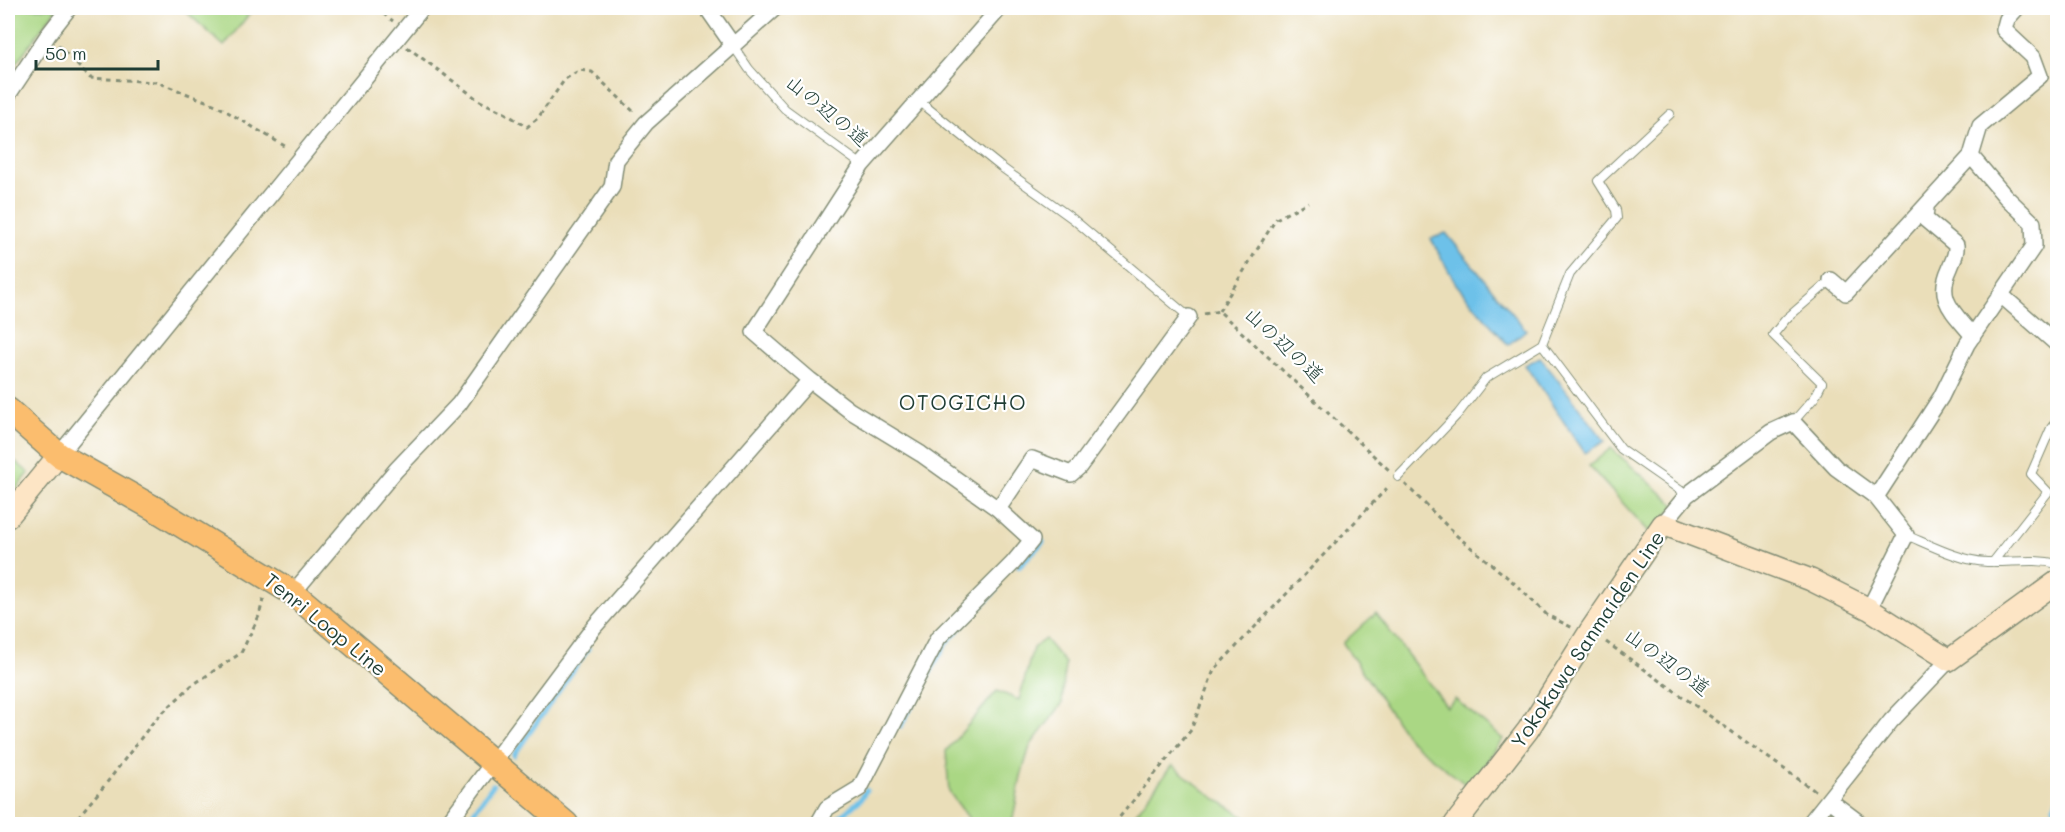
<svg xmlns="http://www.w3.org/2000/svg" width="2065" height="832" font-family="Mali,'Klee One',sans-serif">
	<rect width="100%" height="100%" fill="#fff"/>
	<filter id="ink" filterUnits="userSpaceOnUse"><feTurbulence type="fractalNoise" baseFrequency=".0167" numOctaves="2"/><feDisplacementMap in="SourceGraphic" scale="12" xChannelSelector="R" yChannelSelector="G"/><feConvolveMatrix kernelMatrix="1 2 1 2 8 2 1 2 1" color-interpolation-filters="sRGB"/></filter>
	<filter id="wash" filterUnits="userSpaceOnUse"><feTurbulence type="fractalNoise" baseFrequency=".008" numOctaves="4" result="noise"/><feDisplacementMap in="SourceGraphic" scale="24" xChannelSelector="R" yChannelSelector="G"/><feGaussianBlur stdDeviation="1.35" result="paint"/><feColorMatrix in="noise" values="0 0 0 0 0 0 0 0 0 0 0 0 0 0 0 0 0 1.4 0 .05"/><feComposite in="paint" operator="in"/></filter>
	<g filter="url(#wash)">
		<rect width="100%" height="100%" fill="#eadeb9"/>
		<path fill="#aad784" stroke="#648a5c" stroke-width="1.5" d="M8 8H57L8 74Z
			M182 8H254L224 46Z
			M1611 448 1675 505 1651 534 1589 466Z
			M8 455 29 473 8 499Z
			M1376 613 1447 707 1455 699 1503 739 1469 787 1409 740 1343 643Z
			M1045 639 1065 663 1062 704 1030 746 1021 776 1012 824H973L949 792 946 751 997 691 1019 700 1033 648Z
			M1172 765 1213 797 1255 824H1128Z"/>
		<path fill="#6dc1e9" stroke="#467f8e" stroke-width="1.5" d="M1446 233 1526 330 1508 345 1456 284 1431 239Z
			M1540 357 1605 441 1585 453 1525 365Z"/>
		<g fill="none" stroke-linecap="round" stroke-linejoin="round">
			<path stroke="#6dc1e9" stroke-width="5" d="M1019 566 1043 542
				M901 726 946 643 996 590
				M514 755 588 649
				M2058 798 2054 806 2058 812
				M465 824 493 785
				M832 824 861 799 866 790"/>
		</g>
	</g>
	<g filter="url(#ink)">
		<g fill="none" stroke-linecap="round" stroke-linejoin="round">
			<defs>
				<path id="lane" d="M732 44 749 69 785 109 862 165
					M919 101 1001 167 1073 219 1189 317
					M1542 344 1621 449 1687 495
					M1793 422 1815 397 1822 383 1773 335 1786 319 1831 280
					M1398 477 1458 414 1486 378 1542 344 1570 274 1617 218 1616 210 1598 181 1670 114
					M1906 535C1930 545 1961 561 1987 562 2011 563 2034 558 2058 564
					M1993 562 2048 492 2031 474 2051 428 2058 419"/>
				<path id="street" d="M707 8 732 44
					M8 95 48 35 69 8
					M1926 208 1925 219 1956 245C1957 254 1953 260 1950 268 1935 300 1954 312 1973 336
					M1831 280 1846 293 1971 156 1980 126 2040 76 2033 57 2004 30 2007 19 2017 8
					M2001 295 2058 345
					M810 380 849 410 921 454 998 509
					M59 455 422 8
					M1876 497 1941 397 1967 344 2034 246 2033 223 2005 196 1971 156
					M1663 524 1687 495 1771 432 1793 422 1836 468 1876 497 1906 535 1869 609
					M293 593 396 470 459 404 612 187 616 160 646 123 775 8
					M1829 800 1861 824
					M447 824 594 627 810 380 754 332 862 165 1000 8
					M818 824 827 808 860 788 938 638 1013 563 1032 540 998 509 1032 459 1071 474 1079 467 1189 317
					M1809 824 1891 721 1949 660"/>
				<path id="secondary" d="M8 517 59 455
					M1455 824 1528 730 1590 631 1663 524 1811 580 1869 609 1949 660 2058 581"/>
				<path id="primary" d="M8 410 59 455 157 510 293 593 566 824"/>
			</defs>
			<use href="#lane" stroke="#848e76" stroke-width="10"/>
			<use href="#street" stroke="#848e76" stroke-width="18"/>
			<use href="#secondary" stroke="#848e76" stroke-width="24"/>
			<use href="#primary" stroke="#848e76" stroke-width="27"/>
			<path stroke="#848e76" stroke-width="3" stroke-dasharray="4.5 4.5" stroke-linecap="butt" d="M376 8 393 21
				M58 45 90 78 157 82 216 105 288 148
				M407 47 480 101 505 113 527 127 538 118 565 79 580 70 592 72 634 112
				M1219 311 1276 219 1308 202
				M1204 314 1219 311 1389 470
				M1405 484 1457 536 1513 582 1547 615 1573 628
				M1606 642 1815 791
				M72 824 105 785 154 721 191 686 241 653 259 616 264 596
				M1114 824 1191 730 1214 670 1390 485"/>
			<use href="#lane" stroke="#fff" stroke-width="8"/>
			<use href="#street" stroke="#fff" stroke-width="15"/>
			<use href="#secondary" stroke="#fde5c5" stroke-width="21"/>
			<use href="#primary" stroke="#fbbd6e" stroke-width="24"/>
		</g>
	</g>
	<g text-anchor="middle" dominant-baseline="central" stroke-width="4.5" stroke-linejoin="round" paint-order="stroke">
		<g font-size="20" fill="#1f3d34" stroke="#fff">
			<text transform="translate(828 110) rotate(39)">山の辺の道</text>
			<text transform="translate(1285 344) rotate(43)">山の辺の道</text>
			<text transform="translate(326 624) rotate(39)">Tenri Loop Line</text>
			<text transform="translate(1587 639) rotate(-56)">Yokokawa Sanmaiden Line</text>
			<text transform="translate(1668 661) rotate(36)">山の辺の道</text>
		</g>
		<g font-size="21" letter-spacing="1.5" fill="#1f3d34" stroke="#fff">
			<text x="963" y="401">OTOGICHO</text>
		</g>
	</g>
	<rect width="2065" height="832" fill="none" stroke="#fff" stroke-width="30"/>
	<path d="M36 60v9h122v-9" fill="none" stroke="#1f3d34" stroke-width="3"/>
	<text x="45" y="60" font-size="18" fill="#1f3d34" stroke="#ffffff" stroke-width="4.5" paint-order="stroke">50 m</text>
</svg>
